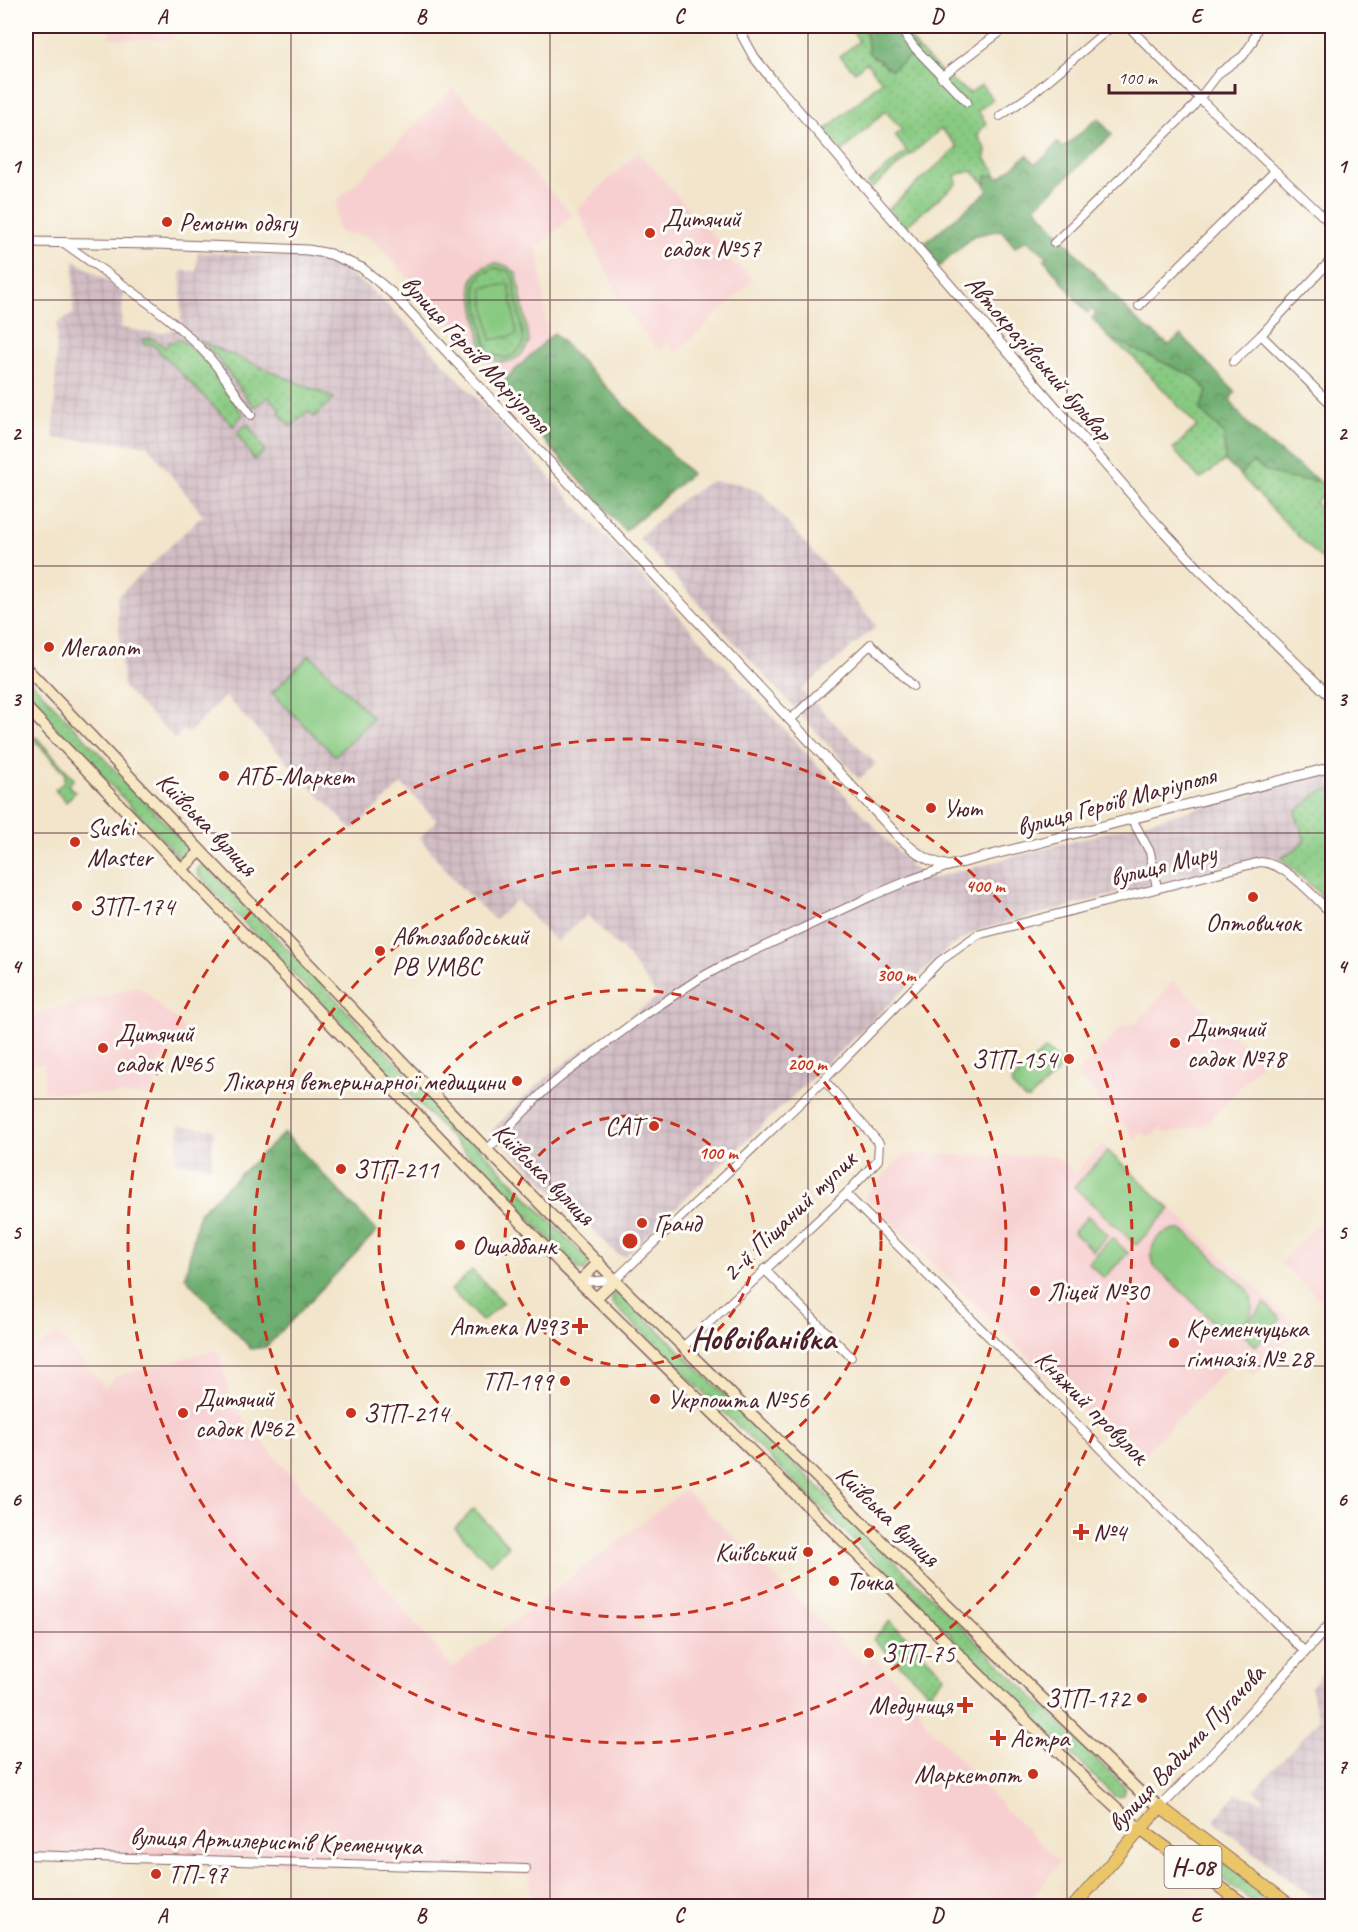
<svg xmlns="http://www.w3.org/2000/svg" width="1358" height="1932" font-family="Caveat,sans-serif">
	<defs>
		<pattern id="industrial-grid" width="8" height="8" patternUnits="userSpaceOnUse" patternTransform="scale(1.5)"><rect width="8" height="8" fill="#d2bdc5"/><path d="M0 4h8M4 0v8" fill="none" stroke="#b6a2a9"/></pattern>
		<pattern id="grass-dots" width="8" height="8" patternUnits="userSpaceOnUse" patternTransform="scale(1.5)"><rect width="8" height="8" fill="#88ca82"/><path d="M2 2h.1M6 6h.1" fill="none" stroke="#77ad70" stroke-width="1.8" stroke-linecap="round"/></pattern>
		<pattern id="forest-crowns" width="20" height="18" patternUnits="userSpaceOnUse" patternTransform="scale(1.5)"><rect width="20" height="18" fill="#6eae70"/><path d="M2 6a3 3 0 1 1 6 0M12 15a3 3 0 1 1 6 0" fill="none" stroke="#5c8d5c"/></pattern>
	</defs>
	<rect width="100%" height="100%" fill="#fdfcf7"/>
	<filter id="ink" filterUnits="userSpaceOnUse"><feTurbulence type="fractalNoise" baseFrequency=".0167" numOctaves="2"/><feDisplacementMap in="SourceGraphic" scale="12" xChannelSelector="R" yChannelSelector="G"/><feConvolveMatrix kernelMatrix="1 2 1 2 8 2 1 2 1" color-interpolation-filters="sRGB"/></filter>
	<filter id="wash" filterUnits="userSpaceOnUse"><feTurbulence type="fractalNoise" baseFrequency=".008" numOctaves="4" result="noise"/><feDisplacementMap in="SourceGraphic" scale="24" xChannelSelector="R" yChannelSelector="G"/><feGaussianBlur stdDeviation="1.35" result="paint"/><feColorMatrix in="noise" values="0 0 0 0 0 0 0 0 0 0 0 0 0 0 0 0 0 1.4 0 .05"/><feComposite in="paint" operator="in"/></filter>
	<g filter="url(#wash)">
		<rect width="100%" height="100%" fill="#f2e5cb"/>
		<path fill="#f7cfd0" d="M110 26H172V40L109 38Z
			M453 88 573 215 538 247 548 338 504 379 369 236 342 233 337 228V201Z
			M638 152 733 258 731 260 736 266 739 265 753 280 677 352 668 342 659 350 626 311 622 303 617 299V293L577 209Z
			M1173 981 1263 1061 1205 1126 1165 1133 1163 1129 1155 1131 1156 1135 1147 1136 1145 1133 1138 1134V1138L1134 1139 1125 1125 1097 1101V1095L1079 1079 1077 1074 1122 1026 1136 1023Z
			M138 986 190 1032 155 1066 154 1096 43 1092 44 1064H31L32 1015Z
			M1102 1144 1299 1328 1255 1375 1236 1358 1136 1463 865 1196 904 1154 1055 1156 1075 1173Z
			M1332 1214V1311L1280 1263 1324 1217Z
			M57 1333 105 1388 116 1376 216 1350 220 1354 232 1403 247 1423 453 1668 685 1490 865 1664 872 1657 903 1687 915 1702 927 1724 1005 1809 1060 1862 1025 1906H530V1874L26 1853V1356Z"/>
		<path fill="url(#industrial-grid)" d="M198 252 305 258 324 261 344 270 370 289 412 329 915 870 929 879 1332 773V789L1320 792 1306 840 1295 850 1281 858 1261 856 979 930 963 939 946 950 625 1256 617 1254 492 1131 524 1097 554 1071 658 997 621 947 619 948 587 915 556 942 516 900 495 920 459 886 420 838 436 820 402 784 352 830 225 696 189 733 184 730 175 739 123 687 117 597 203 515 147 445 54 438 57 323 73 314 74 260 123 291 121 328 144 332 162 333 181 327V271H197Z
			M711 481 736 483 761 492 877 626 801 690 876 764 859 779 639 538 681 500Z
			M179 1125 214 1129 211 1166 176 1162Z
			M1332 1663V1906H1323L1214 1821 1236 1794 1261 1801 1264 1799 1254 1790 1319 1720 1310 1688Z"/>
		<path fill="url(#grass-dots)" stroke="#697456" stroke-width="1.5" d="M849 26H865L869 53 919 50 951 81 970 93 981 85 993 99 978 111 987 124 980 130 978 137 986 149 985 158 993 168 995 175 986 176 985 184 972 171 955 175 957 183 904 228 888 209 958 147 941 129 872 188 867 184 907 151 895 136 902 129 885 111 842 152 823 132 882 81 866 62 855 72 840 56 859 41Z
			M495 268 509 271 513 278 524 341 522 347 512 356 505 358 491 354 486 348 475 285 482 273Z
			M1108 337 1195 377 1207 391 1200 410 1224 434 1225 461 1200 479 1173 449 1197 426 1134 358Z
			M179 338 209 365 243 415 233 426 152 344H143V339H154L165 348 170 341 173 343Z
			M200 340 211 346 334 398 314 417 308 411 291 427 279 413 281 410 269 397 254 407 216 356Z
			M248 424 265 451 254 460 238 435V431Z
			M1252 462C1275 478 1292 480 1319 481L1328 489 1315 503 1332 517V569L1295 533 1240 475Z
			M26 676 188 847 187 855 182 857 178 856 26 696Z
			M36 737 74 779 68 785 75 792 66 802 55 790 64 782 65 773 37 743 34 739Z
			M1332 789V905L1281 858 1295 850 1305 840 1295 813 1320 792Z
			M206 865 589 1261 590 1264 584 1271 579 1270 198 875 197 871 199 867Z
			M472 1270 503 1302 482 1321 451 1290Z
			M615 1293 622 1294 1125 1787 1123 1795 1119 1797 1114 1796 612 1303V1297Z
			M890 1621 945 1676 929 1693 873 1639Z
			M1202 1847 1204 1848 1282 1906H1258L1196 1859 1194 1855 1195 1850Z"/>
		<path fill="url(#forest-crowns)" stroke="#5c664e" stroke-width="1.5" d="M865 26H902L919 50 891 70 869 53Z
			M1098 118 1112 135 1035 207 1134 318 1169 345 1181 335 1235 392 1230 399C1248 434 1288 457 1319 481 1292 480 1275 478 1253 462L1240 475 1225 461 1224 434 1200 410 1207 391 1195 377 1108 337 1092 318 1096 314 1092 309 1087 313 1044 259 1047 256 1026 240 1015 247 1001 230 973 236 939 267 921 246 988 191 985 184 986 176 995 175 1000 178 1027 155 1035 164 1048 154 1057 143 1063 148Z
			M554 333 691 474 625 531 497 387Z
			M284 1133 377 1231 266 1347 251 1349 185 1277 199 1213Z"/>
		<path fill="#88ca82" stroke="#697456" stroke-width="1.5" fill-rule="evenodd" d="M495 263C505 264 511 267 517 275L529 341C521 364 499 369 482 351L471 284C475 272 482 266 495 263ZM495 268 509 271 513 278 524 340 522 347 512 356 505 358 491 354 486 348 475 285 482 273Z
			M509 284 517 335 491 340 482 288Z
			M310 655 373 718 335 756 272 693Z
			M1044 1050H1047L1062 1064V1068L1029 1099H1025L1012 1086 1011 1082Z
			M1108 1151 1170 1209 1136 1245 1074 1187Z
			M1088 1216 1108 1235 1093 1251 1073 1232Z
			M1172 1230H1181L1188 1234 1249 1291C1253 1301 1255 1312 1246 1321 1239 1329 1225 1330 1216 1324 1210 1320 1205 1313 1199 1308 1185 1294 1170 1281 1155 1267 1147 1250 1154 1235 1172 1230Z
			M1112 1238 1128 1253 1104 1278 1088 1263Z
			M1265 1303 1281 1319 1256 1346 1239 1331Z
			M474 1509 509 1546 490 1564 455 1528Z"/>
	</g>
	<g filter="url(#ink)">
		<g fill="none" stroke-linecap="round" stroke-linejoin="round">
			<defs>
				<path id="minor" d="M898 26 914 47 967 102
					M1128 26 1200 99 1332 225
					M941 77 1008 26
					M1000 116 1032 94 1112 26
					M64 243C112 278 168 312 208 356 224 374 237 396 251 415
					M1054 243 1192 108 1219 73 1243 56 1252 43 1258 26
					M1139 306 1275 171
					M1261 335 1332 405
					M1233 362 1261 335 1332 259
					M790 720 871 644 913 686
					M1132 819 1150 852 1157 888
					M487 1150 544 1091 566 1073 640 1018 700 978 724 965 874 895 910 880 949 866
					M846 1194C1000 1346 1153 1499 1305 1652
					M764 1269 851 1357
					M579 1282 615 1280 824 1080 940 961 977 935 1260 862C1286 863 1314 897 1332 914
					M683 1347 846 1194 878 1160 879 1143 824 1080
					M26 1855 526 1869"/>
				<path id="tertiary" d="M737 26 754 57 773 81 1157 524 1198 568 1332 698
					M26 242 156 244 308 250 330 254 362 268 393 294 899 837C916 853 926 861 949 866L1332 767
					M1160 1807 1218 1748 1332 1622"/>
				<path id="secondary" d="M26 668 487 1150 628 1293 1039 1695 1139 1791 1160 1807
					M26 707 563 1266 1095 1788 1140 1829
					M182 869 201 851
					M579 1282 599 1262
					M596 1298 615 1280"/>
				<path id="primary" d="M1140 1829 1246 1906
					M1074 1906 1160 1807 1291 1906"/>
			</defs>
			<use href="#minor" stroke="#856463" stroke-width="10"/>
			<use href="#tertiary" stroke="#856463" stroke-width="11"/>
			<use href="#secondary" stroke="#856463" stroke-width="13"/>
			<use href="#primary" stroke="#856463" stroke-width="14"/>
			<use href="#minor" stroke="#fff" stroke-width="8"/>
			<use href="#tertiary" stroke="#fff" stroke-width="9"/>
			<use href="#secondary" stroke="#f7e8c3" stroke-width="10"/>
			<use href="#primary" stroke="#ebc669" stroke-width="12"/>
		</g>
	</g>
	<path fill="none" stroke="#4a1f2b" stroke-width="1.5" stroke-opacity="0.55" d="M291 26V1906M550 26V1906M808 26V1906M1067 26V1906M26 300H1332M26 566H1332M26 833H1332M26 1099H1332M26 1366H1332M26 1632H1332"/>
	<g fill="none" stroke="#c8321e" stroke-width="3" stroke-dasharray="10 8">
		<circle cx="630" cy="1241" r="125"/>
		<circle cx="630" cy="1241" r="251"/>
		<circle cx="630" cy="1241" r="376"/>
		<circle cx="630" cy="1241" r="502"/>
	</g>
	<g fill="#c8321e" stroke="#fdfcf7" stroke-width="2">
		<circle cx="167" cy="222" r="6"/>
		<circle cx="650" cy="233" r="6"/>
		<circle cx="49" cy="647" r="6"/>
		<circle cx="224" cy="776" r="6"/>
		<circle cx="931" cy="808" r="6"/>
		<circle cx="75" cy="842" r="6"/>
		<circle cx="1253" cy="897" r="6"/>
		<circle cx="77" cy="906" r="6"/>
		<circle cx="380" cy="951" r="6"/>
		<circle cx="1175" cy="1043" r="6"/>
		<circle cx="103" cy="1048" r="6"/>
		<circle cx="1069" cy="1059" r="6"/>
		<circle cx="517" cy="1081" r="6"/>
		<circle cx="654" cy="1126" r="6"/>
		<circle cx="341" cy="1169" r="6"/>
		<circle cx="642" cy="1223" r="6"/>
		<circle cx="460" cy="1245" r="6"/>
		<circle cx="1035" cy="1291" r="6"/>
		<path d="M577 1317h6v6h6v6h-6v6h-6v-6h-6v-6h6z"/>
		<circle cx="1174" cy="1343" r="6"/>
		<circle cx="565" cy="1381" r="6"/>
		<circle cx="655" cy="1399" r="6"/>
		<circle cx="183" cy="1413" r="6"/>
		<circle cx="351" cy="1413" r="6"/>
		<path d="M1078 1523h6v6h6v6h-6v6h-6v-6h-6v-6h6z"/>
		<circle cx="808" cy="1552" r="6"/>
		<circle cx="834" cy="1581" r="6"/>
		<circle cx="869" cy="1653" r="6"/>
		<circle cx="1142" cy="1698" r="6"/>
		<path d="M962 1696h6v6h6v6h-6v6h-6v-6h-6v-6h6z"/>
		<path d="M995 1729h6v6h6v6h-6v6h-6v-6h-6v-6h6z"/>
		<circle cx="1033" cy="1774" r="6"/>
		<circle cx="156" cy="1874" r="6"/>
	</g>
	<g text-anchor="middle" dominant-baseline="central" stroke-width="6" stroke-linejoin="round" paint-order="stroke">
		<rect fill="#fdfcf7" stroke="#806168" stroke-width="1.5" x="1164.5" y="1846" width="57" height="42" rx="4.5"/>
		<g font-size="24" font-weight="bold" fill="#4a1f2b">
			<text x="1193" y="1867">Н-08</text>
		</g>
		<g font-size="26" fill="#4a1f2b" stroke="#fdfcf7" text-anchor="start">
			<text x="662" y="218">Дитячий<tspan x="662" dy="30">садок №57</tspan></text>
			<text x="179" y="222">Ремонт одягу</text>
			<text x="61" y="647">Мегаопт</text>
			<text x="236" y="776">АТБ-Маркет</text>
			<text x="943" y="808">Уют</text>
			<text x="87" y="827">Sushi<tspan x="87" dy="30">Master</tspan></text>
			<text x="89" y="906">ЗТП-174</text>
			<text x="1253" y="922" text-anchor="middle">Оптовичок</text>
			<text x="392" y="936">Автозаводський<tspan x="392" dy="30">РВ УМВС</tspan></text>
			<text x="1187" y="1028">Дитячий<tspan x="1187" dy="30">садок №78</tspan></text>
			<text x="115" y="1033">Дитячий<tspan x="115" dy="30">садок №65</tspan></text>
			<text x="1057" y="1059" text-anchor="end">ЗТП-154</text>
			<text x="505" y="1081" text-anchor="end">Лікарня ветеринарної медицини</text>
			<text x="642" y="1126" text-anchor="end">САТ</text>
			<text x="353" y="1169">ЗТП-211</text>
			<text x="654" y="1223">Гранд</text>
			<text x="472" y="1245">Ощадбанк</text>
			<text x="1047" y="1291">Ліцей №30</text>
			<text x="568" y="1326" text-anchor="end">Аптека №93</text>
			<text x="1186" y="1328">Кременчуцька<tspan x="1186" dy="30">гімназія № 28</tspan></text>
			<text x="553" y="1381" text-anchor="end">ТП-199</text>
			<text x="195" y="1398">Дитячий<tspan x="195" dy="30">садок №62</tspan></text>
			<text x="667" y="1399">Укрпошта №56</text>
			<text x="363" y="1413">ЗТП-214</text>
			<text x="1093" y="1532">№4</text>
			<text x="796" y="1552" text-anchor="end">Київський</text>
			<text x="846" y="1581">Точка</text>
			<text x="881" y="1653">ЗТП-75</text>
			<text x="1130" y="1698" text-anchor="end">ЗТП-172</text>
			<text x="953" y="1705" text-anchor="end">Медуниця</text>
			<text x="1010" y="1738">Астра</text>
			<text x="1021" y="1774" text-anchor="end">Маркетопт</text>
			<text x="168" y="1874">ТП-97</text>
		</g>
		<g font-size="26" fill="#4a1f2b" stroke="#fdfcf7">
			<text transform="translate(476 354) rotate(47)">вулиця Героїв Маріуполя</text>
			<text transform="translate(1039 358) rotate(49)">Автокразівський бульвар</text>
			<text transform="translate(1116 801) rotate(-15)">вулиця Героїв Маріуполя</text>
			<text transform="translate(207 824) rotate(46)">Київська вулиця</text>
			<text transform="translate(1163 865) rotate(-14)">вулиця Миру</text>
			<text transform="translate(544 1174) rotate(45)">Київська вулиця</text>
			<text transform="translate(789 1216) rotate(-44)">2-й Піщаний тупик</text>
			<text transform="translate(1092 1407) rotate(45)">Княжий провулок</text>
			<text transform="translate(888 1516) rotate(44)">Київська вулиця</text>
			<text transform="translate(1186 1748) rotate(-47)">вулиця Вадима Пугачова</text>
			<text transform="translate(276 1841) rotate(2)">вулиця Артилеристів Кременчука</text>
		</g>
		<g font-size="32" font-weight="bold" fill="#4a1f2b" stroke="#fdfcf7">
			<text x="763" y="1338">Новоіванівка</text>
		</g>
	</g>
	<circle cx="630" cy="1241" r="9" fill="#c8321e" stroke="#fdfcf7" stroke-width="3"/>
	<g font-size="18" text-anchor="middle" font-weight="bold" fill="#c8321e" stroke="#fdfcf7" stroke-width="6" stroke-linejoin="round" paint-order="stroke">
		<text x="985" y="892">400 m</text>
		<text x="896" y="981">300 m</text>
		<text x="807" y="1070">200 m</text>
		<text x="718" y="1159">100 m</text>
	</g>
	<rect width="1358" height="1932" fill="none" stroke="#fdfcf7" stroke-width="66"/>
	<path d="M1109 84v9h126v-9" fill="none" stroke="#4a1f2b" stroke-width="3"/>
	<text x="1118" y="84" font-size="18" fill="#4a1f2b" stroke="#fdfcf7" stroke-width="4.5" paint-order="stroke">100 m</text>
	<rect x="33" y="33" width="1292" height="1866" fill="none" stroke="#4a1f2b" stroke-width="2"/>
	<g font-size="20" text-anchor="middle" font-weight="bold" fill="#4a1f2b">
		<text x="162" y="23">A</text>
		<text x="421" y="23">B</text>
		<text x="679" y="23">C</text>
		<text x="937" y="23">D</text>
		<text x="1196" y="23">E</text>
		<text x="16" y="173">1</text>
		<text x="1342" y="173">1</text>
		<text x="16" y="440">2</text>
		<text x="1342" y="440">2</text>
		<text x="16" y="706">3</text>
		<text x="1342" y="706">3</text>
		<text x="16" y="973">4</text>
		<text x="1342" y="973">4</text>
		<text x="16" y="1239">5</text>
		<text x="1342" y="1239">5</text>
		<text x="16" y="1506">6</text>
		<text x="1342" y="1506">6</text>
		<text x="16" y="1773">7</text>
		<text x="1342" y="1773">7</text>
		<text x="162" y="1922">A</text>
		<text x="421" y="1922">B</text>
		<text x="679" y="1922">C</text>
		<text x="937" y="1922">D</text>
		<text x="1196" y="1922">E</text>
	</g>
</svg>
